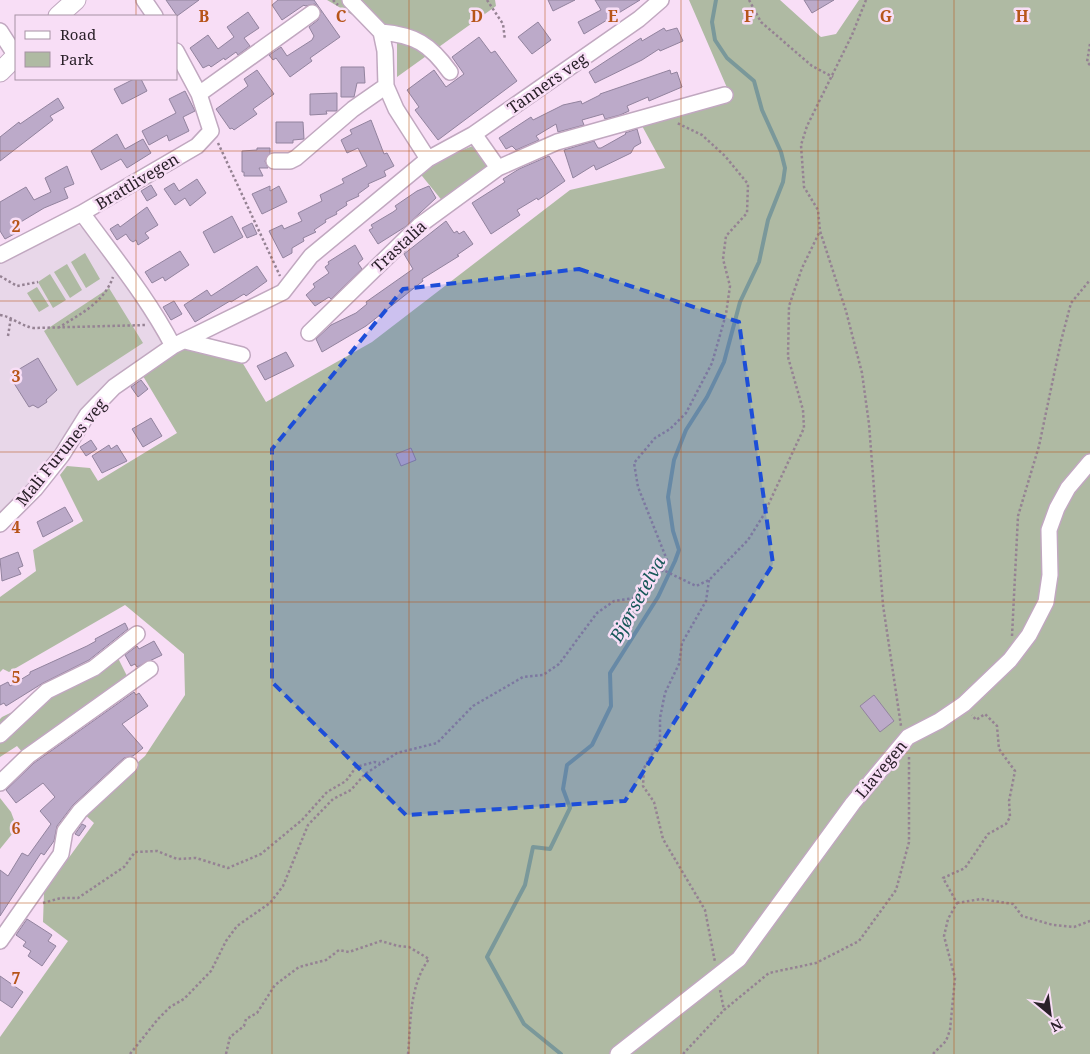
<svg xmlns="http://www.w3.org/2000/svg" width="1090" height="1054" font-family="'Noto Serif',serif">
	<rect width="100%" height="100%" fill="#f8def6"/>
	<path fill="#e8d7e9" d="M69 226H79L89 231 168 343 111 385 59 454 0 519V260Z"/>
	<path fill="#afbaa3" d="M327 0H495L496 6 397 77V41Z
		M689 0H780L821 37 836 34 859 0H1090V1054H0V1037L68 941 43 922 44 892 94 823 82 812 145 756 185 695 184 654 125 605 9 672 3 669 0 672V597L36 571 33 550 83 521 60 475 67 466 90 468 98 481 177 433 143 376 179 348 242 362 266 402 372 342 570 190 665 168 641 124 728 90Z
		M475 145 491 167 444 203 418 171 430 163Z
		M85 253 100 279 86 288 71 262Z
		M67 264 82 290 70 298 54 272Z
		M50 274 66 300 53 308 38 282Z
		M37 287 49 306 39 312 27 293Z
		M109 288 143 343 77 386 44 331Z
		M117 656 128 678 23 753 17 746 0 757V719L2 717 96 671Z
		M0 798 11 812 17 828 0 849Z"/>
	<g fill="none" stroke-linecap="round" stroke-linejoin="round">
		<path stroke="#7a989a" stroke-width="4" d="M561 1054 524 1024 487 957 525 885 533 847 550 849 570 808 563 789 567 765 592 745 611 706 610 673 658 597 675 561 679 550 673 531 668 497 674 460 686 430 707 397 724 362 740 302 759 262 768 220 783 182 785 168 781 152 762 110 754 81 727 58 715 40 712 22 716 0"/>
	</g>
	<path fill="#bcaac9" stroke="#92839e" d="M166 0H199L177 16Z
		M278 0H314L340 37 310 58 312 61 290 77 276 58 273 60 269 55 281 47 287 56 312 40 314 36 309 27 318 20 321 12 315 4 305 6 304 5 282 20 272 5Z
		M548 0H575L553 11Z
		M595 0H640L584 34 578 22 601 10Z
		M804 0H834L812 13Z
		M248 12 259 28 244 38 250 46 238 55 236 52 225 60 224 58 211 67 209 65 203 68 190 48 208 35 218 49 234 37 227 27Z
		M538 22 551 40 532 54 518 37Z
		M664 28 666 31 677 28 683 41 660 51 659 49 642 60 595 83 589 72 641 38 642 41Z
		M479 37 491 53 495 51 517 81 438 140 415 110 419 107 407 90 434 70 446 87 464 74 452 57Z
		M341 67H364L365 83H357L354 97H341Z
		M257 70 274 94 253 109 257 114 234 130 232 128 230 129 216 109 248 86 244 79Z
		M670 70 671 74 677 72 682 87 649 101 648 97 627 106 629 111 620 115 605 119 603 114 582 120 584 125 558 132 556 124 536 136 539 140 516 150 512 146 506 149 499 138 531 117 533 120 563 105 581 101 582 104 600 95V94Z
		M134 79H141L147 91 122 104 114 89Z
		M185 91 195 111 183 117 189 131 169 141 167 135 149 145 142 131 176 113 169 99Z
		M337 93V111H326L327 114 310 115V94Z
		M58 98 64 108 50 116 53 120 0 161V137L19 122 20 124Z
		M371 120 384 154 387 153 394 166 384 171 386 176 368 184 369 186 358 194 359 196 346 202 347 205 336 212 337 214 325 220 326 222 314 230 316 232 303 238 304 241 292 248V253L283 258 269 231 282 225 284 229 302 221 298 213 322 201 320 195 344 183 342 179 367 166 358 148 347 153 341 140 352 134 350 130Z
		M276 122H303L304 139 293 140V143H276Z
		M637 129 641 143 634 147 631 153 596 170 594 165 573 178 564 150 594 141 598 148H601L626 134 625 133Z
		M117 134 125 149 143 139 151 153 127 168 121 159 101 170 91 151Z
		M257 148H270V153L265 161 268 168H259L263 176H244V172H242V151L257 150Z
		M549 156 565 181 538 200 537 198 517 210 520 215 491 234 472 203 505 182 503 179 519 169Z
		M67 166 74 184 64 188 68 198 44 208 14 226 18 232 5 239 0 231V202L26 187 34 200 51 192 45 178Z
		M197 179 206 193 190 206 185 198 175 205 164 189 174 183 179 191Z
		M151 185 157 195 147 201 141 191Z
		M270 186V191L279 186 287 202 262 214 252 194Z
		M429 186 436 198 405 227 378 244 369 230 373 228 371 225 393 212 397 209 395 206 417 191Z
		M147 207 158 225 145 233 149 238 138 245 136 240 133 242 130 240 126 234 117 240 110 229 118 224 120 227Z
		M232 216 243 237 214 253 203 232Z
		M446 221 454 233 457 231 459 234 464 231 473 244 457 255 459 256 422 279 423 281 366 326 322 352 316 339 331 325 356 313 367 304 366 302 413 269 404 254Z
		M252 223 257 234 247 238 242 228Z
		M355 245 363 259 358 263 362 269 331 299 329 297 315 306 306 295 315 287 313 284 329 273 325 267 329 264 328 262Z
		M180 251 189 265 165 281 163 277 152 283 145 272Z
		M257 266 267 281 246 296 244 294 231 302 230 301 195 322 184 305 207 290 211 296Z
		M174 301 182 314 171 320 163 307Z
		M286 352 294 366 265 380 257 366Z
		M38 358 57 390 46 400 47 402 38 408 33 405 29 407 12 380 14 379 11 374Z
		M141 380 148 389 138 397 131 387Z
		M151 418 162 436 143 447 132 429Z
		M91 440 97 449 86 456 80 447Z
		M109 445 111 449 117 445 127 461 102 473 92 456Z
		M411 448 416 460 401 466 396 454Z
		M65 507 73 521 43 537 37 522Z
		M18 552 23 566 18 568 21 574 2 581 0 559Z
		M125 623 128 629 89 660 43 683 6 706 4 703 0 705V686L8 682 10 686 30 674V672L87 646 96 641 95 639Z
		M154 641 162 655 137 667 135 664 131 666 125 655 137 646 139 649Z
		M134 692 136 695 139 693 148 706 122 724 143 748 133 756 124 758 73 805 57 826 54 841 44 855 41 853 0 916V870L8 876 22 853 28 856 51 824 40 811 55 797 43 783 16 803 6 790 34 763Z
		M874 695 894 721 880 732 860 706Z
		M82 824 86 826 79 836 75 834Z
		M27 919 52 935 48 941 56 946 42 966 28 956 31 951 23 946 26 942 16 935Z
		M0 976 23 992 12 1008 0 1000Z"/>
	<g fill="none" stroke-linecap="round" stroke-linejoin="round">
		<defs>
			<path id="minor" d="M144 0 155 16
				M350 0 381 32 385 51 386 86 396 109 428 159
				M0 31 16 56
				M381 32C415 35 430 44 450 72
				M176 51 199 94 211 131 197 146 82 213C114 257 148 298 173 346L283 292 311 256 428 159 474 134 639 19 661 0
				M199 94 312 13
				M474 134 498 168
				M274 161H290L296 158 353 109 386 86
				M0 255 82 213
				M309 333 420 225 498 168 557 142 725 95
				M185 341 242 355
				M0 524 35 489 62 455 87 415 114 387 173 346
				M0 735 47 691 94 668 137 634
				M0 783 28 756 150 669
				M0 941 61 854 65 831 80 811 130 765
				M618 1054 739 959 853 803 908 737 939 721 964 704 1010 660 1029 635 1046 602 1050 575 1049 530 1057 508 1068 488 1090 462"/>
			<path id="major" d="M58 16 76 0
				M0 72 16 56"/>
		</defs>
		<use href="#minor" stroke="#c1a8c0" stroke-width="18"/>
		<use href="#major" stroke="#c1a8c0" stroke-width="21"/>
		<path stroke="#958293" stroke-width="2.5" stroke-dasharray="2.5 2.5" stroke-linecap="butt" d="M333 0 338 5
			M487 0 503 24 505 40
			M749 0 761 22 812 66 833 77
			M866 0 852 35 807 126 801 145 804 187 818 210 820 231 846 311 862 373 869 424 883 605 901 726
			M1090 44 1087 62 1090 65
			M218 143 280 276
			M0 276 17 286 38 282
			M0 315C13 317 20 326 34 328L147 325
			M58 328C80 314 104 303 113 277
			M8 336 11 317
			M663 570 667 560 638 487 634 463 655 438 670 429 686 413 712 363 726 314 730 286 723 259 726 236 747 213 748 184 725 156 702 135 677 123
			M709 580 706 601 682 643 679 664 665 693 660 718V740L644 768 643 786 654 802 663 839 705 910 715 962
			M1012 636 1018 516 1039 446 1061 341 1071 303 1090 280
			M43 903 61 898H78L124 867 135 852 157 851 177 859 196 858 228 868 261 854 302 820 327 792 346 781 356 767 374 762 380 763
			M957 903 981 899 1013 904 1022 916 1053 925 1074 927 1090 921
			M720 990 724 1010
			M130 1054 158 1019 170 1007 184 999 211 971 226 941 237 926 270 903 283 886 308 825 333 799 351 790 365 774 397 753 437 743 473 706 523 677 543 675 559 664 597 613 614 601 634 598 663 570 696 586 709 580 748 540 763 516 804 428 803 410 788 357 789 306 802 268 819 233
			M226 1054 230 1037 244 1026 246 1019 257 1013 275 985 299 967 326 960 339 950 349 952 381 941 398 946 409 947 429 959C409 986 411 1022 408 1054
			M683 1054 724 1010 769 973 816 963 859 941 896 890 909 842V756
			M933 1054 946 1041 950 1030 955 978 944 936 948 919 957 903 943 878 965 868 988 834 1006 824 1010 817 1009 801 1015 771 999 749 997 726 985 714 976 720 972 715"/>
		<use href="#minor" stroke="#fff" stroke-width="15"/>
		<use href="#major" stroke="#fff" stroke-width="19"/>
	</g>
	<path fill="#1d4ed8" fill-opacity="0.2" stroke="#1d4ed8" stroke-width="4" stroke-dasharray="10 6" stroke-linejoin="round" d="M579 269 739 322 773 564 625 801 406 815 272 682V449L403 289Z"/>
	<path fill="none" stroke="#b75519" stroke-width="1" stroke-opacity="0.55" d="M136 0V16M272 0V1054M409 0V1054M545 0V1054M681 0V1054M818 0V1054M954 0V1054M136 79V1054M0 151H1090M0 301H1090M0 452H1090M0 602H1090M0 753H1090M0 903H1090"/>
	<g text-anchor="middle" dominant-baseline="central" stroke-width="5" stroke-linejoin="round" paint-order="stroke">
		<g font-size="16" fill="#2a2029" stroke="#f8def6">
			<text transform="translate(547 83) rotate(-35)">Tanners veg</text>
			<text transform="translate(137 181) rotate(-31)">Brattlivegen</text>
			<text transform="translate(399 246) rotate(-43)">Trastalia</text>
			<text transform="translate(61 452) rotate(-51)">Mali Furunes veg</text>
			<text transform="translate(881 769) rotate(-50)">Liavegen</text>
		</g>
		<g font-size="18" font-style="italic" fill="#185859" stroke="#f8def6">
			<text transform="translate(637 599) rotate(-61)">Bjørsetelva</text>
		</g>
	</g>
	<g font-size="16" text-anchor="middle" font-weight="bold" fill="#b75519" stroke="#f8def6" stroke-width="5" stroke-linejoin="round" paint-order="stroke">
		<text x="204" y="22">B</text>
		<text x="341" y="22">C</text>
		<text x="477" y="22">D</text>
		<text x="613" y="22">E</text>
		<text x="749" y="22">F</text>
		<text x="886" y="22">G</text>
		<text x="1022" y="22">H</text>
		<text x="16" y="232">2</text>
		<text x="16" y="382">3</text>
		<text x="16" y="533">4</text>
		<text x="16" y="683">5</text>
		<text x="16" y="834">6</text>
		<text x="16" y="984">7</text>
	</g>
	<rect x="15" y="15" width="162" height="65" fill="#f8def6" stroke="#a692a4"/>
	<rect x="25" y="31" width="25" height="8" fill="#ffffff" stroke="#a692a4"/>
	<text x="60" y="40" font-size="15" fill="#2a2029">Road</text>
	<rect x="25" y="52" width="25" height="15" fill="#afbaa3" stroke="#a692a4"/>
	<text x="60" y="65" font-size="15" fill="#2a2029">Park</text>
	<g transform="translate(1050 1014) rotate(151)" stroke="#f8def6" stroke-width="4" paint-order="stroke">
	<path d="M0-4L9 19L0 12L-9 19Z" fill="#2a2029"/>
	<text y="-8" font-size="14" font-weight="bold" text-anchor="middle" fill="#2a2029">N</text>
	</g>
</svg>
